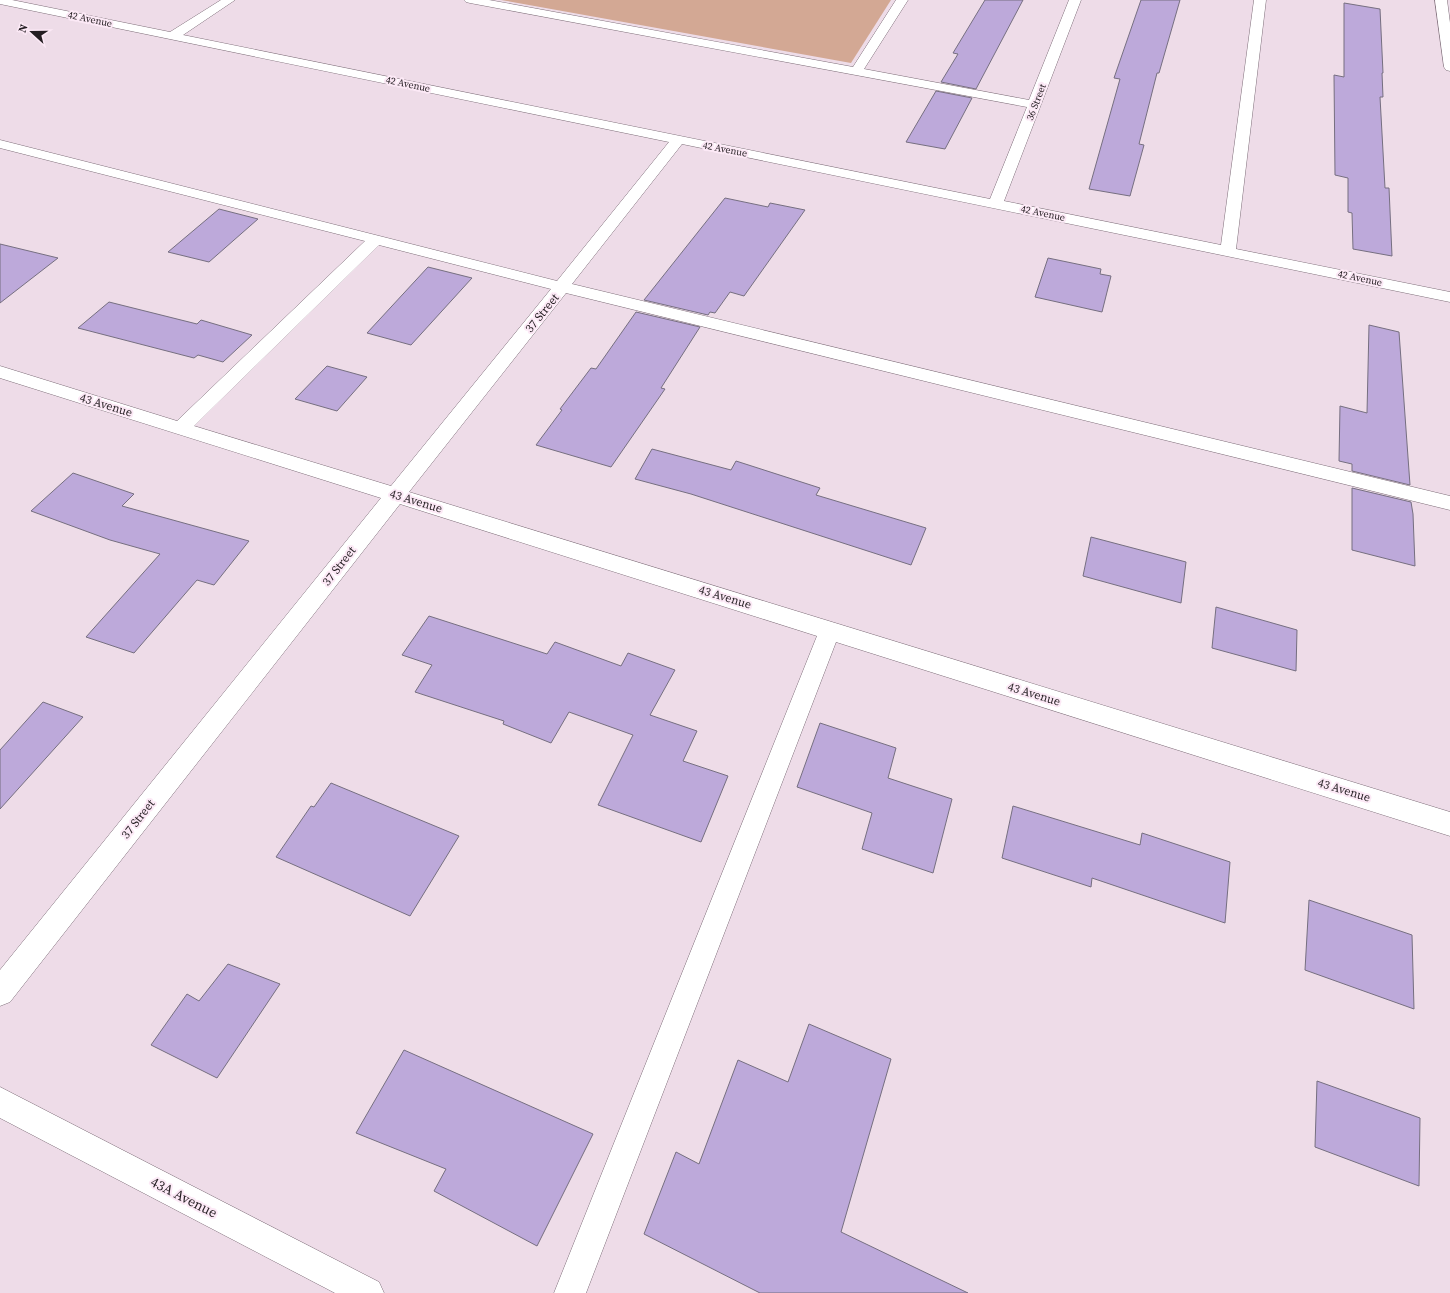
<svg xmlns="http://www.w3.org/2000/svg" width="1450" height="1293" font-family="'Source Serif 4',serif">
	<rect width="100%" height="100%" fill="#eedce8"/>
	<path fill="#d3a894" d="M501 0H891L851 63Z"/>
	<path fill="#bda9da" stroke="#766f80" d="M985 0H1023L976 89 941 82 958 54 953 53Z
		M1141 0H1180L1159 73H1157L1139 144 1144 145 1130 196 1089 189 1120 79 1114 78Z
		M1344 3 1380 9 1383 73H1382L1383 97H1380L1385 188H1389L1392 256 1353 249 1352 213 1348 212V178L1335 175 1334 75 1344 77Z
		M936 91 972 98 945 149 906 142Z
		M725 198 768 207 770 203 805 210 744 296 730 292 715 313 710 312 708 315 644 300Z
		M219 209 258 219 209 262 168 252Z
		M0 244 58 258 0 303Z
		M1048 258 1101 269 1100 274 1111 276 1102 312 1035 297Z
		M428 267 472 278 411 345 367 333Z
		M109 302 197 324 201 320 252 335 223 362 198 355 194 358 78 328Z
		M636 312 700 327 661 388 665 389 611 467 536 445 562 410 560 409 591 368 596 369Z
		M1369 325 1399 332 1410 485 1352 471V464L1339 461 1340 406 1367 413Z
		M327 366 367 377 337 411 295 399Z
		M652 449 731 470 736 461 820 488 816 495 926 528 911 565 691 494 635 479Z
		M73 473 134 494 122 506 249 541 214 585 197 580 134 653 86 637 160 554 110 540 31 511Z
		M1352 488 1411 502 1413 514 1415 566 1352 550Z
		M1091 537 1186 562 1181 603 1083 576Z
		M1216 607 1297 630 1296 671 1212 648Z
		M429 616 547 654 555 642 621 666 628 653 675 670 650 715 697 731 683 761 728 776 701 842 598 805 633 735 569 712 551 743 503 724 504 721 415 692 432 665 402 655Z
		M43 702 83 717 0 809V750Z
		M820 723 896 748 888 778 952 799 933 873 862 849 872 813 797 787Z
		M331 783 459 836 410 916 276 857 311 806 314 807Z
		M1013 806 1140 845 1142 833 1230 862 1225 923 1092 878 1091 887 1002 858Z
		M1309 900 1412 935 1414 1009 1305 970Z
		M228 964 280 984 217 1078 151 1045 187 994 199 1001Z
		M809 1024 891 1059 841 1232 968 1293H760L644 1234 676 1152 699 1164 738 1060 788 1082Z
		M404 1050 593 1134 537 1246 434 1191 446 1169 356 1133Z
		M1317 1081 1420 1118 1419 1186 1315 1147Z"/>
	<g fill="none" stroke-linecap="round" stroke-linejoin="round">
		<defs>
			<path id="minor" d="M0 0H12L170 32 221 0H235L183 35 990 199 1027 107 470 3 466 2 464 0H489L853 67 896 0H908L864 69 1029 100 1069 0H1081L1004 201 1221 245 1254 0H1266L1236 249 1450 292V302L682 144 572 284 1450 496V510L566 293 409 492 1450 812V836L836 642 586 1293H554L817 636 400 504 10 1002 0 1006V970L381 498 0 378V366L177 421 365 241 0 148V140L557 281 669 142 0 4ZM379 245 551 289 391 486 194 426Z
				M1435 0H1447L1450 23V71L1446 70 1444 67Z
				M0 1087 379 1282 384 1293H335L0 1118Z"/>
		</defs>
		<use href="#minor" stroke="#7e6e79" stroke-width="1"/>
		<use href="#minor" fill="#fff" fill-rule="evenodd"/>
	</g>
	<g text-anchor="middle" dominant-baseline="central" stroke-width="4" stroke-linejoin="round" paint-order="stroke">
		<g font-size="10" fill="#241e22" stroke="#fce9f6">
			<text transform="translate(90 19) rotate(12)">42 Avenue</text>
			<text transform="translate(408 84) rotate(12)">42 Avenue</text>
			<text transform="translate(1036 102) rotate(-69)">36 Street</text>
			<text transform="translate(725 149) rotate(11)">42 Avenue</text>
			<text transform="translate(1043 213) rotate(12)">42 Avenue</text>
			<text transform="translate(1360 278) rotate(12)">42 Avenue</text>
		</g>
		<g font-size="12" fill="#241e22" stroke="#fce9f6">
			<text transform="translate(542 313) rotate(-51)">37 Street</text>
			<text transform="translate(106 405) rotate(17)">43 Avenue</text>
			<text transform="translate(416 501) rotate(17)">43 Avenue</text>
			<text transform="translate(339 566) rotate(-52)">37 Street</text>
			<text transform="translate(725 597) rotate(17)">43 Avenue</text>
			<text transform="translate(1034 694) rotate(17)">43 Avenue</text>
			<text transform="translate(1344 790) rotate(17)">43 Avenue</text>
			<text transform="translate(138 819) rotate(-52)">37 Street</text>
		</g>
		<g font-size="14" fill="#241e22" stroke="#fce9f6">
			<text transform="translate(184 1197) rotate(27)">43A Avenue</text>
		</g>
	</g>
	<g transform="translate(32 32) rotate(291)" stroke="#fce9f6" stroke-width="3" paint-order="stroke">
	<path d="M0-3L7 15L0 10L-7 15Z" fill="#241e22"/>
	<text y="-6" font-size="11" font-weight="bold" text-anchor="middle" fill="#241e22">N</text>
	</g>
</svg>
